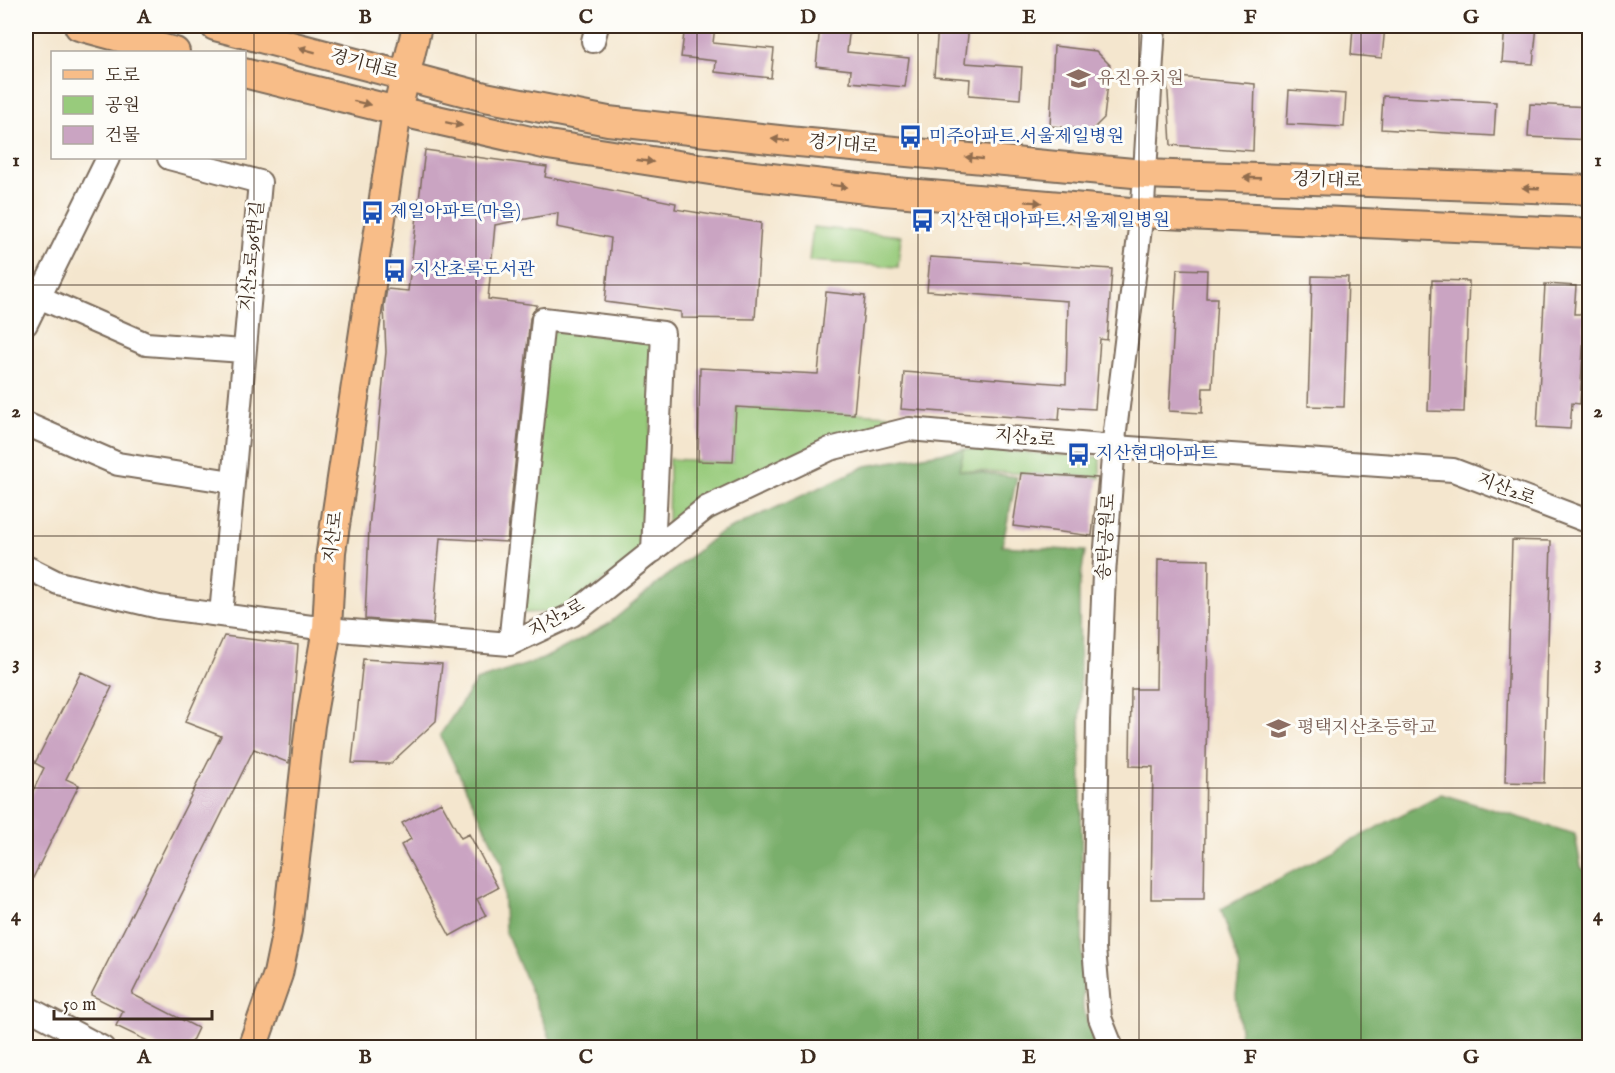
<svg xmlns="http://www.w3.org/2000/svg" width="1615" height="1073" font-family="'IM FELL English','Noto Serif KR',serif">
	<rect width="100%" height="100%" fill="#fdfcf7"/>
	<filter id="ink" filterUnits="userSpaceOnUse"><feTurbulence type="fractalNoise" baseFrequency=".0167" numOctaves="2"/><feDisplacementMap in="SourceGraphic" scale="12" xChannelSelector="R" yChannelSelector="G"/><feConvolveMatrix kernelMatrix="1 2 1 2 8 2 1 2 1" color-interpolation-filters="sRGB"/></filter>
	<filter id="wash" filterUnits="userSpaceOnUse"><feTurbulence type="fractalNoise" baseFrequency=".008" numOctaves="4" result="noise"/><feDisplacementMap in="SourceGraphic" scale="24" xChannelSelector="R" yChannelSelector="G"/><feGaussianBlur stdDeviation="1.35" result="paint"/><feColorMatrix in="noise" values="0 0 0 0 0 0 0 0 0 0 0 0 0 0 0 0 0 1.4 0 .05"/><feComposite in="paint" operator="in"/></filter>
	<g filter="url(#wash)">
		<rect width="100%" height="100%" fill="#f4e6ce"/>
		<path fill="#98cb7c" stroke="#6a7a4d" stroke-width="1.5" d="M813 227 901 236 898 267 809 261Z
			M550 330 656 342 643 553 559 612 524 613 521 590Z
			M736 407 892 415 897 421 668 537 669 459 733 462Z
			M964 449 1100 457V478L959 470Z"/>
		<path fill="#7aaf6c" stroke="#5a6c45" stroke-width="1.5" d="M964 449 959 470 1017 477 1002 546 1085 551 1079 590 1083 1009 1096 1047H554L505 930 502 863 440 735 476 681 543 659 607 625 717 535 866 466Z
			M1441 794 1575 834 1581 867 1589 874V1047H1242L1236 995 1240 967 1221 909Z"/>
		<g id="blocks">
			<path fill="#caa4c2" d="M685 26H715L713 43 774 49 771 78 715 72 716 61 681 57Z
				M820 26H850L847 52 909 58 905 87 850 82 851 70 816 66Z
				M938 26H969L965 63 1022 67 1020 99 969 95 970 79 934 76Z
				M1353 26H1385L1382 58 1351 55Z
				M1505 26H1537L1533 64 1502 62Z
				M1054 46 1096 51 1110 65 1104 118 1092 130 1050 126Z
				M1167 76 1255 84 1253 151 1171 145Z
				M1289 90 1346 94 1344 127 1287 124Z
				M1383 96 1496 102 1494 136 1381 129Z
				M1530 104 1590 107V140L1528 137Z
				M425 150 547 167 545 177 676 203 675 209 761 223 755 319 681 318V312L605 302 611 238 557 227 558 213 495 225 488 299 537 305 530 318 507 542 440 538 433 624 365 619 369 528 386 352 384 306 387 289 408 291Z
				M930 257 1112 269 1107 340 1100 339 1095 409 1060 407 1059 420 901 409 904 372 1066 384 1068 301 927 291Z
				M1177 269 1207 270 1206 298H1217L1212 388H1203L1202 413 1169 411Z
				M1312 276 1348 277 1344 407 1308 406Z
				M1432 280 1469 281 1464 412 1428 411Z
				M1545 284 1576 286 1574 314H1585L1580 404 1572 403 1570 429 1537 427Z
				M826 292 865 296 854 414 736 407 733 462 698 461 700 368 818 374Z
				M1021 473 1098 478 1092 536 1013 526Z
				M1512 540 1551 541 1544 783 1505 782Z
				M1158 559 1209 560 1204 899H1151L1153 767 1130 766 1131 689H1156Z
				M224 636 298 645 289 763 254 749 132 994 198 1028 189 1047H160L116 1026 123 1011 91 995 221 736 185 722Z
				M363 659 442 664 436 721 390 764 352 763Z
				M81 672 112 687 66 779 79 785 26 892V805L44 768 35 763Z
				M441 802 461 838 469 834 498 888 477 899 486 916 450 936 401 845 411 839 402 823Z"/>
		</g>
	</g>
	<g filter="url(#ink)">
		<use href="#blocks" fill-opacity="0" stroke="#7c6c5c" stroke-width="1.5"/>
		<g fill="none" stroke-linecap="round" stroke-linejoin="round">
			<defs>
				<path id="minor" d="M593 41 597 26
					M169 158 260 182 221 615
					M39 297 146 344 243 351
					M26 324 108 158
					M26 424 118 464 232 482
					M26 567 58 583 159 607 327 629 510 644 572 615 706 508 830 449 909 429 1114 447 1453 470 1590 522
					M510 644 543 319 663 333 653 551
					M26 1007 103 1048
					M1112 1048 1100 1018 1094 948 1098 721 1104 574 1115 431 1143 204 1154 26"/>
				<path id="major" d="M79 26 175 52
					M215 26 485 97 608 121 788 141 1144 174 1590 190
					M244 73 397 111 548 145 736 174 884 191 1142 213 1590 233
					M252 1048 278 974 287 930 310 725 327 629 331 552 397 111 417 26"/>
			</defs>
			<use href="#minor" stroke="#7c6c5c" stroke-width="26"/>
			<use href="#major" stroke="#7c6c5c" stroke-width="32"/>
			<use href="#minor" stroke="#fff" stroke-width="22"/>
			<use href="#major" stroke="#f8bd88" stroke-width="28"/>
		</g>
		<defs><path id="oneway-solid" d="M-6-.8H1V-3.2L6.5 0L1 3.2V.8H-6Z" transform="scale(1.5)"/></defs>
		<g fill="#906c4e">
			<use href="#oneway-solid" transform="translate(307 50) rotate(-165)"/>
			<use href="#oneway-solid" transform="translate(362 103) rotate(14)"/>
			<use href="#oneway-solid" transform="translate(454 124) rotate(12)"/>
			<use href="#oneway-solid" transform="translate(780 140) rotate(-174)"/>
			<use href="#oneway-solid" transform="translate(974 158) rotate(-174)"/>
			<use href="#oneway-solid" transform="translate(645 161) rotate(8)"/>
			<use href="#oneway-solid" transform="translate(1252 178) rotate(-178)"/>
			<use href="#oneway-solid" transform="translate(839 186) rotate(7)"/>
			<use href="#oneway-solid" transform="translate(1531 188) rotate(-178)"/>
			<use href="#oneway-solid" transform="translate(1033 202) rotate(4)"/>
		</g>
	</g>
	<path fill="none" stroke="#3b2a1e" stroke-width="1.5" stroke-opacity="0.55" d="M254 26V1048M476 26V1048M697 26V1048M918 26V1048M1139 26V1048M1361 26V1048M26 285H1590M26 536H1590M26 788H1590"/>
	<defs>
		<symbol id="school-bare" viewBox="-9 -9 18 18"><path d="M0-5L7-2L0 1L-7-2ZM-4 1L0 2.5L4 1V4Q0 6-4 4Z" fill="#8d6e63" stroke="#fdfcf7" stroke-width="2.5" paint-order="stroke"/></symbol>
		<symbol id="bus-bare" viewBox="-9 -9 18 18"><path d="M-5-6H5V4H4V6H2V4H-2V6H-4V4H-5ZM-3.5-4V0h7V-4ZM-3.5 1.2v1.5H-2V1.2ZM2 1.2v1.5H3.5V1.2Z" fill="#1a4fb4" stroke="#fdfcf7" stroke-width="2.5" paint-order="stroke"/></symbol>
	</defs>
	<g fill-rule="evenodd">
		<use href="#school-bare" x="1062" y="62" width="33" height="33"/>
		<use href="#bus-bare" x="894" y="120" width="33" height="33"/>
		<use href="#bus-bare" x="356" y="196" width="33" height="33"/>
		<use href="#bus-bare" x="906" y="204" width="33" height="33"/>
		<use href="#bus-bare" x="378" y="254" width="33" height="33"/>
		<use href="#bus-bare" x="1062" y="438" width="33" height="33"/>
		<use href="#school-bare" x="1262" y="712" width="33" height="33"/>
	</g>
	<g text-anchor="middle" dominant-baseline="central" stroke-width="6" stroke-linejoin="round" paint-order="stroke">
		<g font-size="18" fill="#3b2a1e" stroke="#fdfcf7">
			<text transform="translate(364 65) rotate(15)">경기대로</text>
			<text transform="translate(843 145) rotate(5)">경기대로</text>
			<text transform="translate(1327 181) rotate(2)">경기대로</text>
			<text transform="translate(253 256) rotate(-84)">지산2로96번길</text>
			<text transform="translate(1025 439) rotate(5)">지산2로</text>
			<text transform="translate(1506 490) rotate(21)">지산2로</text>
			<text transform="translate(334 537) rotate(-83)">지산로</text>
			<text transform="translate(1107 537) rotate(-86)">송탄공원로</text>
			<text transform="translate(557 619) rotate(-29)">지산2로</text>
		</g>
		<g font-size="18" fill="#785e54" stroke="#fdfcf7" text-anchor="start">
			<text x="1097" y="79">유진유치원</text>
			<text x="1297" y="728">평택지산초등학교</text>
		</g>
		<g font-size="18" fill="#164399" stroke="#fdfcf7" text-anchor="start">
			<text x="929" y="137">미주아파트.서울제일병원</text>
			<text x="390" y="212">제일아파트(마을)</text>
			<text x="940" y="221">지산현대아파트.서울제일병원</text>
			<text x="413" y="270">지산초록도서관</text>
			<text x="1096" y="454">지산현대아파트</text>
		</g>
	</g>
	<rect width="1615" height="1073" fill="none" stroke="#fdfcf7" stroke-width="66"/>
	<rect x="51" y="51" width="195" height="108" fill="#fdfcf7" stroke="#afa8a0" stroke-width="1.5"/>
	<rect x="63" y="70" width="30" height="9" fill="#f8bd88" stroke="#afa8a0" stroke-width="1.5"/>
	<text x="105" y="81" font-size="18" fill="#3b2a1e">도로</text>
	<rect x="63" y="96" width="30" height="18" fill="#98cb7c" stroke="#afa8a0" stroke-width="1.5"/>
	<text x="105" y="111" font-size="18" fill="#3b2a1e">공원</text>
	<rect x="63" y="126" width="30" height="18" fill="#caa4c2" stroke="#afa8a0" stroke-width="1.5"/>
	<text x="105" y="141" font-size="18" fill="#3b2a1e">건물</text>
	<path d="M54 1010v9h158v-9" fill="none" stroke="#3b2a1e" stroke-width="3"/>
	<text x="63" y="1010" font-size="18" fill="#3b2a1e" stroke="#fdfcf7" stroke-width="4.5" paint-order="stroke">50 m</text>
	<rect x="33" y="33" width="1549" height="1007" fill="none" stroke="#3b2a1e" stroke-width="2"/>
	<g font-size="20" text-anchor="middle" font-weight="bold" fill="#3b2a1e">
		<text x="144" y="23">A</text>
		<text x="365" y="23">B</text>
		<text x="586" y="23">C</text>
		<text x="808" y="23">D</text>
		<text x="1029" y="23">E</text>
		<text x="1250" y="23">F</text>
		<text x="1471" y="23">G</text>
		<text x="16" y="166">1</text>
		<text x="1598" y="166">1</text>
		<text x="16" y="417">2</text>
		<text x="1598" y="417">2</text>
		<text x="16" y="669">3</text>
		<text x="1598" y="669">3</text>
		<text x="16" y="921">4</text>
		<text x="1598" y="921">4</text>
		<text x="144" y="1063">A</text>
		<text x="365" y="1063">B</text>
		<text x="586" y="1063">C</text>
		<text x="808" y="1063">D</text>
		<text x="1029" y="1063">E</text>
		<text x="1250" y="1063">F</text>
		<text x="1471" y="1063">G</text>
	</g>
</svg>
